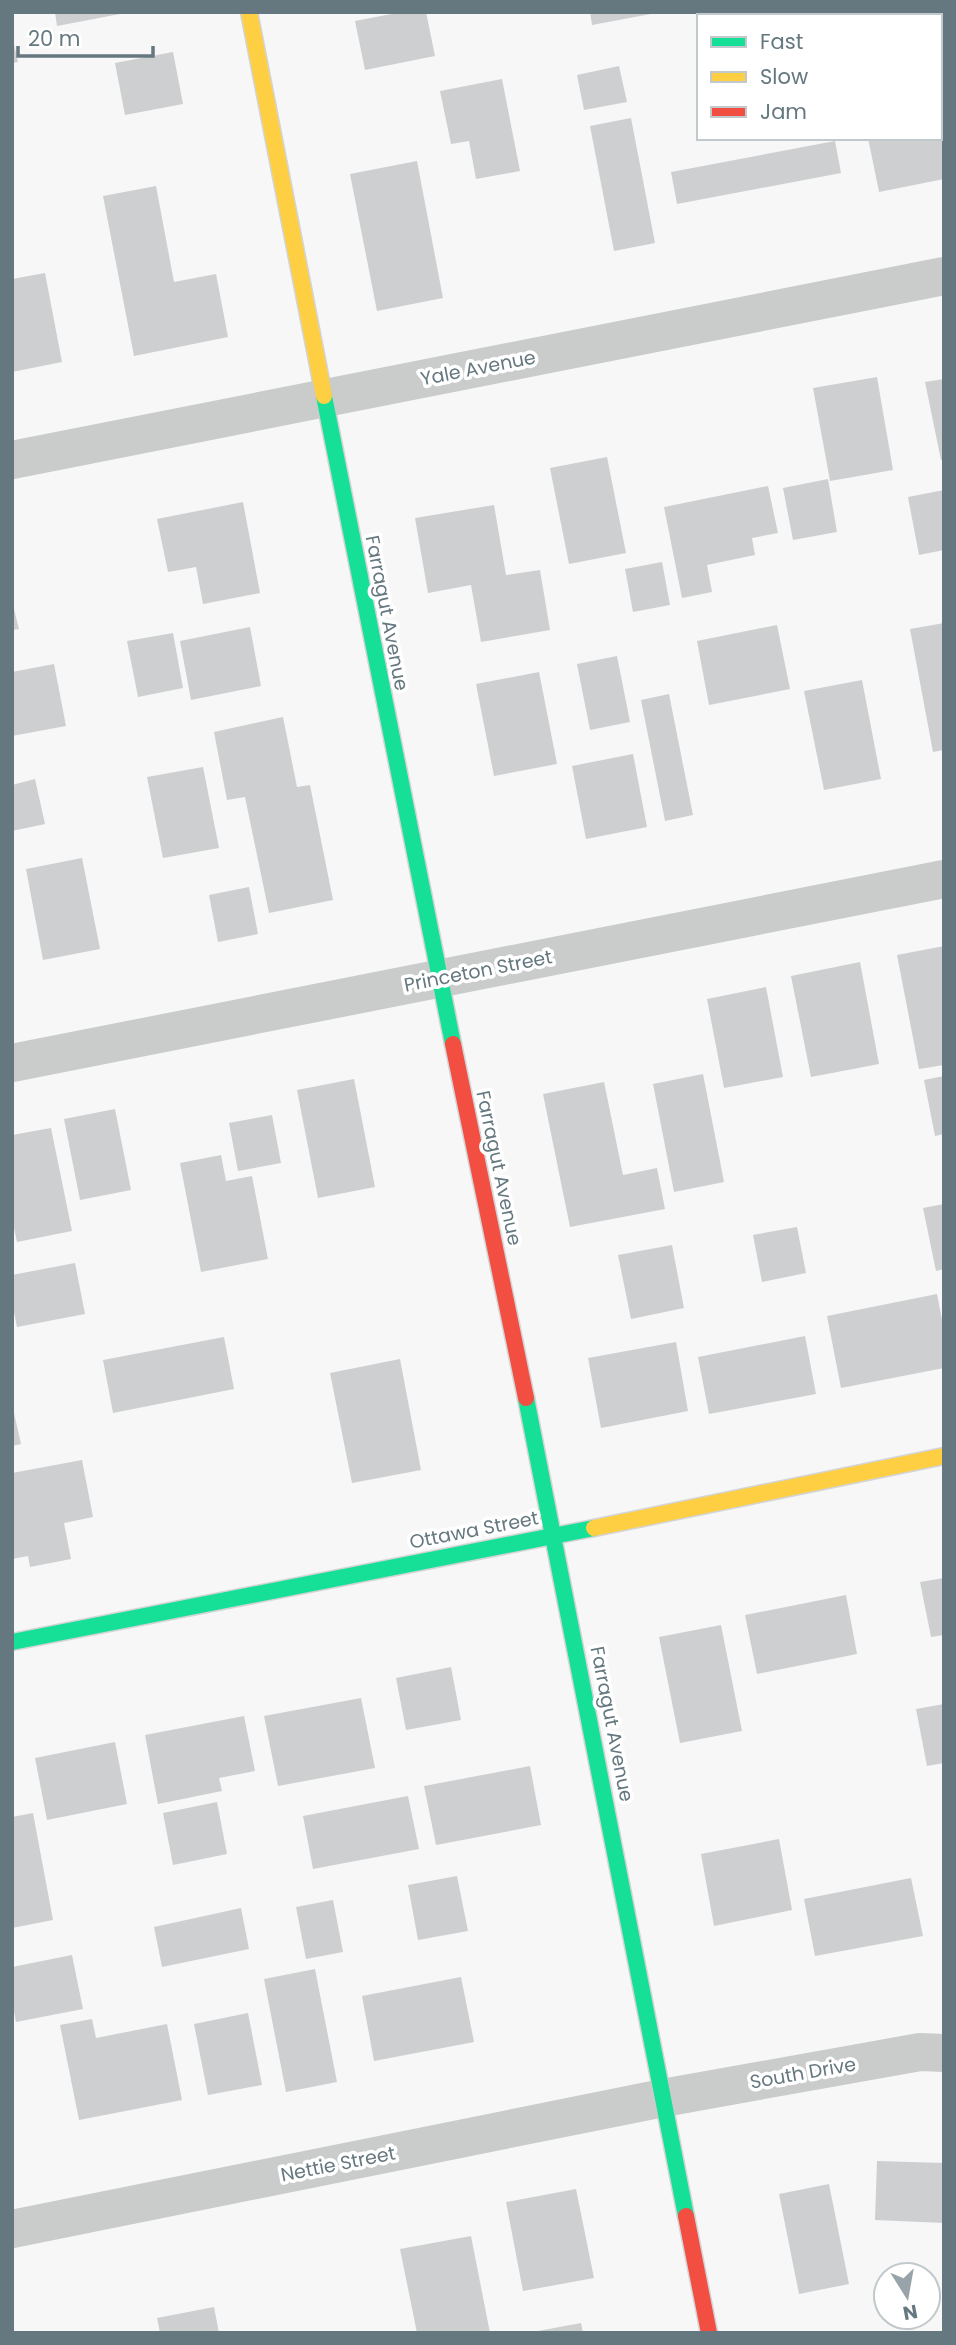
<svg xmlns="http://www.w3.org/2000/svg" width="956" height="2345" font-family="Poppins,sans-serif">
	<rect width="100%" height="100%" fill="#f7f7f7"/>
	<path fill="#cecfd0" d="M55 12H120V14L57 26Z
		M402 12H426L435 56 365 70 355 21Z
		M590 12H651V14L592 25Z
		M830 12H885L886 16H830Z
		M12 36 18 62 12 63Z
		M173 52 183 104 125 115 115 63Z
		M619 66 627 102 584 110 577 75Z
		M502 79 520 171 476 179 469 141 451 144 440 91Z
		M631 118 655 243 614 251 590 126Z
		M940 125 944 136V179L879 192 868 138H940Z
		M835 141 841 173 677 204 671 172Z
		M417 161 443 298 377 311 350 174Z
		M156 186 174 282 216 274 228 337 134 356 103 196Z
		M45 273 62 362 12 372V279Z
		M877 377 893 470 830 481 813 388Z
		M944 379V460H941L925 382Z
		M607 457 626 553 569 564 550 468Z
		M828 479 837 532 793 540 783 488Z
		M768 486 778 533 752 538 755 555 707 565 712 592 682 598 664 507Z
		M944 490V550L919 555 908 497Z
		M243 502 260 593 203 604 196 567 168 572 157 519Z
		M494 505 506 575 540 570 550 630 481 642 471 585 428 593 415 518Z
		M662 562 670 605 633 612 625 569Z
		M12 601 19 629 12 630Z
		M944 623V750L933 752 910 629Z
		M777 625 790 689 709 705 697 641Z
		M250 627 261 686 191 700 180 641Z
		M173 633 183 688 138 697 127 641Z
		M617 656 630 722 590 730 577 664Z
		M54 664 66 726 12 736V672Z
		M539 672 557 764 494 776 476 684Z
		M862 680 881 779 824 790 804 691Z
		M669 694 693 815 665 821 641 700Z
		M283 717 297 787 310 785 333 900 269 913 245 797 227 800 214 732Z
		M633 754 647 827 586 839 572 766Z
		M203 767 219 848 163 858 147 777Z
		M35 779 45 824 12 831V785Z
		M82 858 100 949 43 960 26 869Z
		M249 887 258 934 218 942 209 895Z
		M944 946V1065L919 1069 897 955Z
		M860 962 879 1064 811 1077 791 976Z
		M766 987 783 1077 724 1088 707 999Z
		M703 1074 724 1182 674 1192 653 1084Z
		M944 1076V1134L935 1136 924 1080Z
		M354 1079 375 1187 318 1198 297 1090Z
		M604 1082 623 1175 657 1168 665 1209 570 1227 543 1094Z
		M115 1109 131 1190 80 1200 64 1119Z
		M272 1115 281 1163 238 1171 229 1123Z
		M51 1128 72 1231 17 1242 12 1219V1135Z
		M221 1155 226 1181 252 1176 268 1259 201 1272 180 1163Z
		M944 1204V1269L936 1271 923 1208Z
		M797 1227 806 1273 762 1282 753 1235Z
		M672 1245 684 1308 631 1319 618 1255Z
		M75 1263 85 1314 17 1327 12 1302V1275Z
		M937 1294 944 1330V1368L841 1388 827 1316Z
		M805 1336 816 1394 709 1414 698 1357Z
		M224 1337 234 1389 113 1413 103 1360Z
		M676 1342 688 1411 601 1428 588 1358Z
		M400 1359 421 1470 352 1483 330 1373Z
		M12 1404 21 1444 12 1446Z
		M82 1460 93 1517 64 1523 71 1559 30 1567 28 1556 12 1559V1473Z
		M944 1578V1635L931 1637 920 1582Z
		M846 1595 857 1654 757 1674 745 1615Z
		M721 1625 742 1731 680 1743 659 1637Z
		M451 1667 461 1720 406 1730 396 1678Z
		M361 1698 375 1768 278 1786 264 1716Z
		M944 1704V1763L927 1766 916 1709Z
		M244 1716 255 1771 219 1778 222 1791 158 1804 145 1735Z
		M115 1742 127 1804 47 1820 35 1758Z
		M530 1766 541 1825 436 1845 424 1786Z
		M408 1796 419 1849 313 1869 303 1816Z
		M217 1802 227 1854 173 1865 163 1813Z
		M33 1813 53 1920 12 1928V1817Z
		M779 1839 792 1910 714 1926 701 1854Z
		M457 1876 468 1931 418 1940 408 1885Z
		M911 1878 923 1936 815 1956 804 1899Z
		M333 1900 343 1952 306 1959 296 1907Z
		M241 1908 249 1949 162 1967 154 1927Z
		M72 1955 83 2009 16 2022 12 2001V1967Z
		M315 1969 337 2082 286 2092 264 1979Z
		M461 1977 474 2042 374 2061 362 1996Z
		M248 2013 262 2085 208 2095 194 2024Z
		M92 2019 96 2038 167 2024 182 2100 79 2120 60 2025Z
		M877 2161 944 2163V2223L875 2220Z
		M829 2184 849 2284 799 2294 779 2194Z
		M576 2189 594 2278 523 2291 506 2202Z
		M471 2236 490 2333H417L400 2249Z
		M214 2307 219 2333H160L157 2318Z
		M581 2323 583 2333H538V2331Z"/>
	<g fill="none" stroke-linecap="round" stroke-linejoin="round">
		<defs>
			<path id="fast" d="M324 396 453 1044
				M526 1398 686 2216
				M12 1642 594 1528"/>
			<path id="slow" d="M249 12 324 396
				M594 1528 944 1456"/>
			<path id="jam" d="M453 1044 526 1398
				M686 2216 709 2333"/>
		</defs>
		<use href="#fast" stroke="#d3d4d5" stroke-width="19"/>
		<use href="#slow" stroke="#d3d4d5" stroke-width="19"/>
		<use href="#jam" stroke="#d3d4d5" stroke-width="19"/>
		<path stroke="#cacccc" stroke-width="38" d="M12 460 944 276
			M12 1063 944 879
			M12 2229 663 2098 920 2052 944 2053"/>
		<use href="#fast" stroke="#16e098" stroke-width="16"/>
		<use href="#slow" stroke="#ffcf43" stroke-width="16"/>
		<use href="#jam" stroke="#f24e42" stroke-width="16"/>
	</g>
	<g text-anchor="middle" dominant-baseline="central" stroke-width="7" stroke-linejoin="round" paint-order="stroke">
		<g font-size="19" fill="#65787f" stroke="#fff">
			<text transform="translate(478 368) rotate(-11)">Yale Avenue</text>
			<text transform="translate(387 613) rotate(79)">Farragut Avenue</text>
			<text transform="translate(478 971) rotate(-11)">Princeton Street</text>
			<text transform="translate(499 1168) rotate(78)">Farragut Avenue</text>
			<text transform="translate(474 1530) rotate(-11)">Ottawa Street</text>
			<text transform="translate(612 1724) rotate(79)">Farragut Avenue</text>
			<text transform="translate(803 2073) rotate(-10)">South Drive</text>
			<text transform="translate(338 2164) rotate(-11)">Nettie Street</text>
		</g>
	</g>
	<rect width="956" height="2345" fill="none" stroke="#65787f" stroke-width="28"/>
	<rect x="697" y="14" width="245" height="126" fill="#ffffff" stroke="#c1c9cc" stroke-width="2"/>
	<rect x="711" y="37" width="35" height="10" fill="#16e098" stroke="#c1c9cc" stroke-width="2"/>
	<text x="760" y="49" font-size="21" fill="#65787f">Fast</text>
	<rect x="711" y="72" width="35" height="10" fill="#ffcf43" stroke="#c1c9cc" stroke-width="2"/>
	<text x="760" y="84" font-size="21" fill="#65787f">Slow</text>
	<rect x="711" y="107" width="35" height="10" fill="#f24e42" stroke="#c1c9cc" stroke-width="2"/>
	<text x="760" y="119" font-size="21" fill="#65787f">Jam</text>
	<g transform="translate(907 2296) rotate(169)"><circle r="33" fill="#ffffff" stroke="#c1c9cc" stroke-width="2"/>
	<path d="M0-5L12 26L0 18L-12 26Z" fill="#98a4a9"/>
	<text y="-10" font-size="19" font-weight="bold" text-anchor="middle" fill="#65787f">N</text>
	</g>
	<path d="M18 46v10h135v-10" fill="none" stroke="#65787f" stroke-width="3.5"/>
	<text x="28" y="46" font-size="21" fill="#65787f" stroke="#ffffff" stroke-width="5" paint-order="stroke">20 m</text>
</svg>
